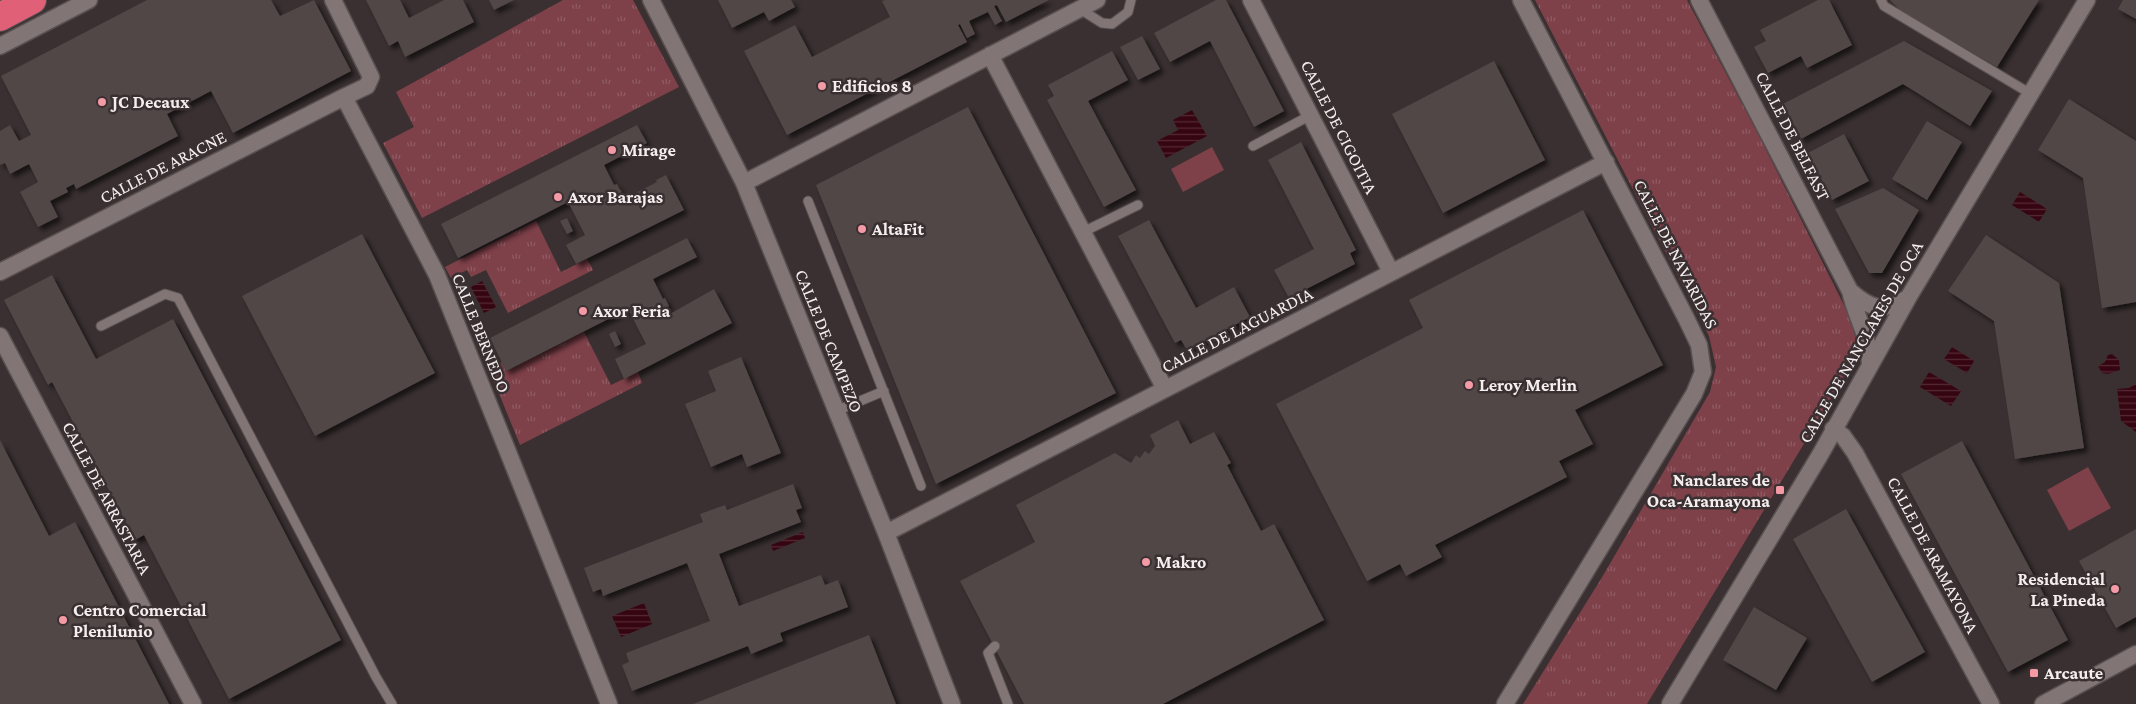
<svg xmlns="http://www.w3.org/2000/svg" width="2136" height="704" font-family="'Crimson Pro',serif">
	<defs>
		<pattern id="grass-tufts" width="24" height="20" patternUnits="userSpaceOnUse" patternTransform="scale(1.25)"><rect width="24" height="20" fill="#7e4049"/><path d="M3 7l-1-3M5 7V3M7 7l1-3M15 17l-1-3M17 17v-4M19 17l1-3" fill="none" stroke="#915c64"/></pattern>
		<pattern id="water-rules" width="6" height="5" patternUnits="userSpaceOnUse" patternTransform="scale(1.25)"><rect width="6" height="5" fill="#360512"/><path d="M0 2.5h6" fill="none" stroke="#542a35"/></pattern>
		<filter id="shadow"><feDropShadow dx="4" dy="4" stdDeviation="2.5" flood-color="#0009"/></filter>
	</defs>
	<rect width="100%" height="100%" fill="#3a3031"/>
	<path fill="url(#grass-tufts)" d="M563 0H633L679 87 422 218 383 143 414 127 396 92Z
		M1535 0H1687L1758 134 1850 317 1857 344 1849 369 1647 704H1523L1601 579 1710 392 1716 367 1709 336Z
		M536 221 561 272 587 259 593 270 508 313 486 270 471 277 467 270 451 278 445 267Z
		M584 332 611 385 638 372 642 383 520 445 489 369 502 362 506 371Z"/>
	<path fill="#7e4049" d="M1212 147 1224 170 1183 192 1171 169Z
		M2088 467 2111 508 2069 531 2047 490Z"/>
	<path fill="url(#water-rules)" d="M1192 110 1207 136 1166 158 1157 141 1178 130 1173 120Z
		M2020 192 2047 209 2039 222 2012 205Z
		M482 281 496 307 484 313 471 287Z
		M1952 347 1974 361 1967 373 1944 359Z
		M2112 354 2119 360 2120 370 2108 374 2102 373 2098 366 2105 362 2108 355Z
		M1929 372 1961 391 1951 406 1920 387Z
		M2136 384V432L2121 421 2117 389 2129 388Z
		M803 532 805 538 773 551 771 545Z
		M644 603 652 624 621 637 612 616Z"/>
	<path fill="#514647" filter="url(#shadow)" d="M147 0H271L280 16 314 0 351 71 233 133 211 91 167 114 178 136 76 189 74 184 66 188 68 192 50 201 58 217 38 227 20 192 38 182 29 164 10 174 5 163 0 165V131L10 125 19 141 31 135 1 76Z
		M366 0H400L409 18 444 0H463L474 22 405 57 398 41 389 46Z
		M489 0H514L494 10Z
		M718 0H791L795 7 769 21 764 12 732 28Z
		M885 0H1049L1006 22 997 5 994 6 1002 21 995 25 988 12 969 21 975 34 967 38 960 24 958 25 967 42 787 135 744 51 795 25 812 57 890 17 882 1Z
		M1216 0H1226L1284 111 1254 127 1210 41 1170 62 1154 33Z
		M1818 0H1829L1852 45 1807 68 1801 56 1768 73 1754 47 1766 41 1760 30Z
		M1890 0H2039L1997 67 1900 10Z
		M2123 0H2136V19L2118 9Z
		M1142 36 1160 69 1138 80 1120 47Z
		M1904 41 1992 91 1970 126 1903 84 1801 139 1783 104Z
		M1112 51 1128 80 1088 101 1136 190 1104 207 1047 100 1054 96 1048 85Z
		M1494 61 1545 160 1443 213 1392 114Z
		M2069 99 2136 141V302L2102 308 2083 178 2038 150Z
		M968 107 1116 393 936 484 816 185Z
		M1927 121 1962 142 1927 200 1892 179Z
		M637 125 647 143 604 165 614 185 617 184 619 188 622 192 618 194 622 200 657 182 656 180 666 175 684 210 576 264 566 245 585 235 568 202 458 258 441 224Z
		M1844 134 1869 181 1832 200 1808 153Z
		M1301 142 1356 250 1350 253 1355 264 1289 298 1274 270 1314 249 1268 160Z
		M1883 188 1919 210 1882 273H1869L1835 209Z
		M1583 210 1663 365 1575 410 1593 444 1559 461 1567 477 1435 545 1442 557 1406 576 1400 564 1367 581 1276 404 1423 328 1409 300Z
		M567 218 573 231 567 234 560 221Z
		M1149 220 1196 308 1234 287 1250 317 1187 350 1181 340 1175 343 1118 236Z
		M362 234 435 373 315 436 242 296Z
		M1986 235 2059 283 2084 448 2015 459 1994 321 1948 291Z
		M687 238 697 257 653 279 663 299 665 298 669 306 667 307 670 314 714 289 732 323 624 379 615 359 646 344 628 309 506 371 490 338Z
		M52 275 96 359 173 319 341 640 229 699 144 535 135 540 52 382 48 385 4 300Z
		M615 331 621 344 615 347 609 334Z
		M741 357 781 453 747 467 742 454 711 467 685 404 716 391 708 371Z
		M1178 420 1190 444 1214 432 1231 463 1227 465 1261 531 1274 524 1324 620 1163 704H1024L960 581 1035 542 1016 505 1115 453 1131 463 1136 455 1140 458 1145 451 1149 454 1155 446 1150 435Z
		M0 440 49 536 75 522 169 704H0Z
		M1962 441 2068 640 2008 672 1901 474Z
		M793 484 802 508 796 510 801 522 719 554 739 606 821 575 825 585 838 580 848 607 780 633 783 641 751 654 748 646 632 691 622 665 629 662 626 653 710 621 687 563 603 596 601 589 593 592 584 568 703 522 700 514 725 505 727 510Z
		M1846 509 1925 652 1872 682 1793 539Z
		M2136 529V617L2116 628 2079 561Z
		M1754 607 1807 638 1776 690 1723 660Z
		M869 635 896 704H693Z"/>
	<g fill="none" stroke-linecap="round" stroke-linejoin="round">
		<defs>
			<path id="lane" d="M1881 0 1884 6 2031 94
				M1080 9 1102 23 1112 24 1128 12 1131 0
				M1253 146 1311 115
				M808 201 921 486
				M1083 232 1138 205
				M101 326 165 294 178 298 376 677 392 704
				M836 411 884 391
				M995 646 988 653 1008 704"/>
			<path id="street" d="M333 0 371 77 367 86 344 97 437 275 609 704
				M651 0 744 183 886 533 952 704
				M1251 0 1391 272
				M1699 0 1850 291C1856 318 1869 335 1870 364
				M0 46 89 0
				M990 55 1165 389
				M744 183 1097 0
				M0 272 344 97
				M1850 291C1872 310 1882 312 1908 298
				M0 336 193 704
				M1833 429 1843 436 1855 453 1991 704
				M886 533 1606 162
				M1505 704 1694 394 1703 372 1699 345 1686 318 1521 0
				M1670 704 1820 455 1908 298 2087 0
				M2043 704 2136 654"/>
			<path id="highway" d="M0 17 32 0"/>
		</defs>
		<use href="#lane" stroke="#585050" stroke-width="11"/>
		<use href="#street" stroke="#585050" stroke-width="19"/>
		<use href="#highway" stroke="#585050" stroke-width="30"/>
		<use href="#lane" stroke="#817576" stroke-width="9"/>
		<use href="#street" stroke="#817576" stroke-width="16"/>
		<use href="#highway" stroke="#df6077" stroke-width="28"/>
	</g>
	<g fill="#f49aa6" stroke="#3a3031" stroke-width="2">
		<circle cx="822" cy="86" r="5"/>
		<circle cx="102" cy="102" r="5"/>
		<circle cx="612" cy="150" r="5"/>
		<circle cx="558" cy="197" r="5"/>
		<circle cx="862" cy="229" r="5"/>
		<circle cx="583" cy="311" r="5"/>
		<circle cx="1469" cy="385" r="5"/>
		<rect x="1775" y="485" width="10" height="10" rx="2.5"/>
		<circle cx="1146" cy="562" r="5"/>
		<circle cx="2115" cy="589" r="5"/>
		<circle cx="63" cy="620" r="5"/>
		<rect x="2029" y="668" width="10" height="10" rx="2.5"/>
	</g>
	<g text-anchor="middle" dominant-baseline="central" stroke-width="5" stroke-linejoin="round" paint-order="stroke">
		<g font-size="18" font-weight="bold" fill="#f5eeee" stroke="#3a3031" text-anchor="start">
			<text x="832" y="86">Edificios 8</text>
			<text x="112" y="102">JC Decaux</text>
			<text x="622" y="150">Mirage</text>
			<text x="568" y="197">Axor Barajas</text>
			<text x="872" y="229">AltaFit</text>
			<text x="593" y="311">Axor Feria</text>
			<text x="1479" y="385">Leroy Merlin</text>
			<text x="1770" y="480" text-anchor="end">Nanclares de<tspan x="1770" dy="21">Oca-Aramayona</tspan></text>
			<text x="1156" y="562">Makro</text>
			<text x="2105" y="579" text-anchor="end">Residencial<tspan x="2105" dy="21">La Pineda</tspan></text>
			<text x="73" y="610">Centro Comercial<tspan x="73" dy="21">Plenilunio</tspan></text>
			<text x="2044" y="673">Arcaute</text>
		</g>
		<g font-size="18" fill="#f5eeee" stroke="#3a3031">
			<text transform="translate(1339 127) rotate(63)">CALLE DE CIGOITIA</text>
			<text transform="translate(1793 136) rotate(63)">CALLE DE BELFAST</text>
			<text transform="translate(163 167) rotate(-27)">CALLE DE ARACNE</text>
			<text transform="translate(1676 254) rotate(63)">CALLE DE NAVARIDAS</text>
			<text transform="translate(1237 330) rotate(-27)">CALLE DE LAGUARDIA</text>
			<text transform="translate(481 333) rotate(68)">CALLE BERNEDO</text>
			<text transform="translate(829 341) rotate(68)">CALLE DE CAMPEZO</text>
			<text transform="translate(1861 342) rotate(-60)">CALLE DE NANCLARES DE OCA</text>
			<text transform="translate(107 498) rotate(62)">CALLE DE ARRASTARIA</text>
			<text transform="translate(1933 555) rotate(62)">CALLE DE ARAMAYONA</text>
		</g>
	</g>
</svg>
